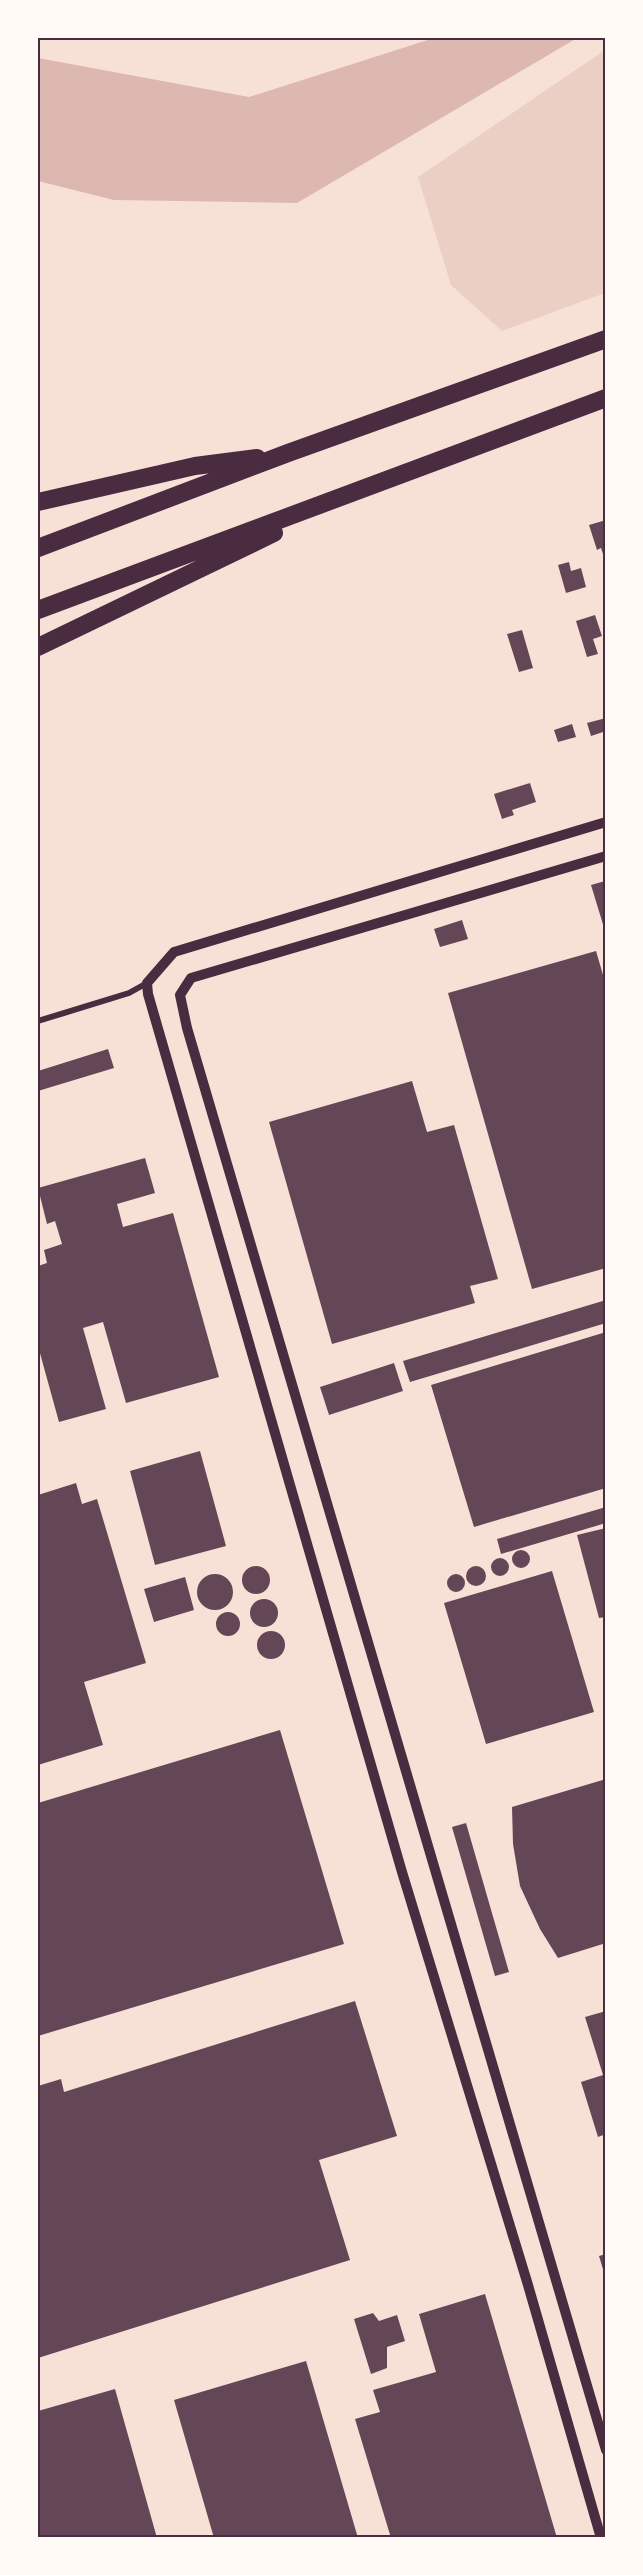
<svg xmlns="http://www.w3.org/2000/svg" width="643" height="2575" font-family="'Noto Sans',sans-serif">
	<rect width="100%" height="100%" fill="#f7e1d7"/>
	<path fill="#ebcfc5" d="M605 50V293L502 331 451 285 418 177Z"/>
	<path fill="#dcb8b0" d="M434 38H577L297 203 114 200 38 181V58L249 97Z"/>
	<path fill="#644757" d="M606 520V560H605L601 548 597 550 589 525Z
		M569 562 571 571 581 568 586 587 566 593 558 565Z
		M595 615 602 636 593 639 598 654 587 657 576 621Z
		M522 630 533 668 519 672 507 634Z
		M606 718V731L591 736 587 723Z
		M572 724 576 737 558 742 554 730Z
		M530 783 536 802 512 810 514 815 502 819 494 794Z
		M605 881 606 885 605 931 591 885Z
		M462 920 468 939 440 947 434 929Z
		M596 951 606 985V1268L532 1289 448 993Z
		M108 1049 114 1068 38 1091V1071Z
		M412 1081 427 1132 454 1125 498 1279 470 1286 475 1303 332 1344 269 1122Z
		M145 1158 155 1193 117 1204 123 1227 173 1213 219 1377 126 1403 103 1322 83 1328 106 1409 59 1422 38 1346V1266L47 1263 44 1250 62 1244 55 1221 47 1224 38 1188Z
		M606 1300V1323L410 1382 403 1361Z
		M606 1332V1488L474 1527 431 1385Z
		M394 1363 403 1391 329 1415 320 1387Z
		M200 1451 226 1546 155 1565 130 1471Z
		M76 1483 82 1504 97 1499 146 1663 84 1682 103 1745 38 1765V1495Z
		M606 1507V1523L501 1554 497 1539Z
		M606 1528V1617L599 1618 577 1535Z
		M512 1559a9 9 0 1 1 18 0a9 9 0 1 1-18 0Z
		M491 1567a9 9 0 1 1 18 0a9 9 0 1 1-18 0Z
		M242 1580a14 14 0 1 1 28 0a14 14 0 1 1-28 0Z
		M466 1576a10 10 0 1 1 20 0a10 10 0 1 1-20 0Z
		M552 1571 594 1712 486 1744 444 1603Z
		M197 1592a18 18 0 1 1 36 0a18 18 0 1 1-36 0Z
		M447 1583a9 9 0 1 1 18 0a9 9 0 1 1-18 0Z
		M185 1577 194 1610 154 1622 144 1589Z
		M250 1613a14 14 0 1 1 28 0a14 14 0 1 1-28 0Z
		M216 1624a12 12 0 1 1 24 0a12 12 0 1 1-24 0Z
		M257 1645a14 14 0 1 1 28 0a14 14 0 1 1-28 0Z
		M280 1730 344 1944 38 2036V1803Z
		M606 1779V1943L558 1958 540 1929 520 1886 513 1844 512 1807Z
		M466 1823 509 1972 495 1976 452 1827Z
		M355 2001 397 2136 319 2160 350 2260 38 2358V2086L61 2079 64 2092Z
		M606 2011V2134L598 2137 581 2082 603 2075 585 2017Z
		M606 2254V2276H605L599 2256Z
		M485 2294 557 2538H391L355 2419 380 2412 373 2390 436 2372 419 2314Z
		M373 2313 379 2321 397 2315 405 2341 387 2347V2368L371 2374 354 2319Z
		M306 2361 358 2538H214L174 2400Z
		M115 2389 157 2538H38V2411Z"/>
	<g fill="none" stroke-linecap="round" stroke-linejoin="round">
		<path stroke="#4a2c40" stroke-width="6" d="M38 1021 129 993 147 983"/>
		<path stroke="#4a2c40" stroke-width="10" d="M606 856 191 978 180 995 187 1028 606 2450
			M601 2538 528 2285 402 1872 148 994 147 983 174 952 606 822"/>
		<path stroke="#4a2c40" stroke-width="18" d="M38 502 195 466 257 458
			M38 548 288 453 606 339
			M38 610 606 398
			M38 647 274 533"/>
	</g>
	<rect width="643" height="2575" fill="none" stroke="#fffaf5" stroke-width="78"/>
	<rect x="39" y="39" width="565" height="2497" fill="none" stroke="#4a2c40" stroke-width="2"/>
</svg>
